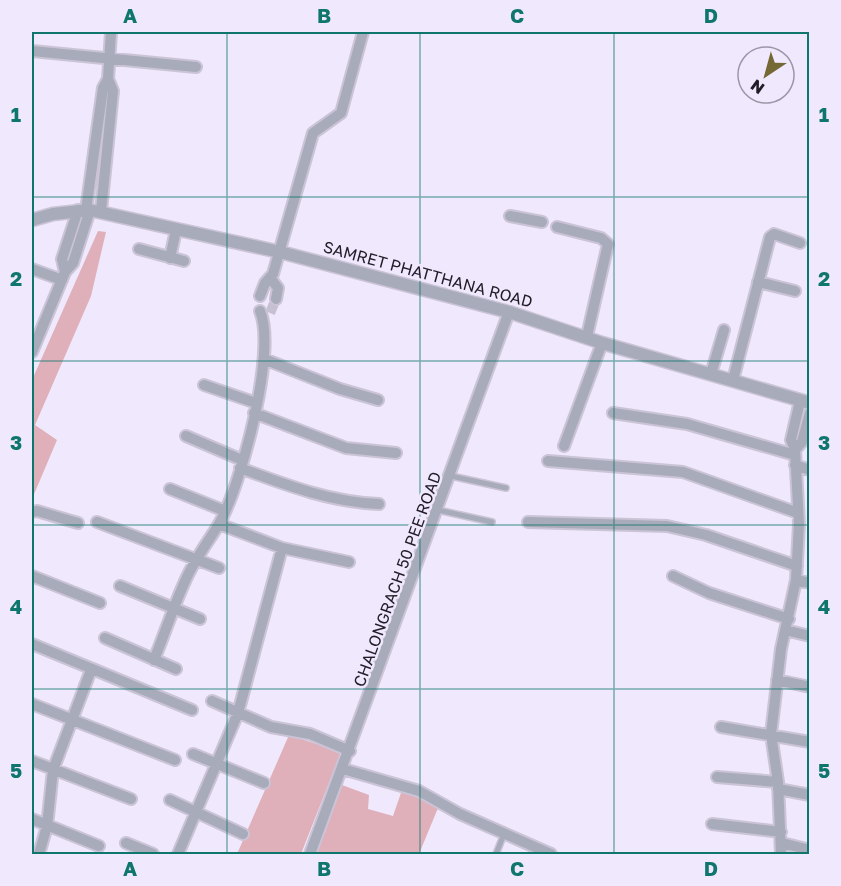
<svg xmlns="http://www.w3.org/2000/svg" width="841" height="886" font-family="'Golos Text',sans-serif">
	<rect width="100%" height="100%" fill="#f0e8fc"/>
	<path fill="#dfb0b9" d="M98 231 106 232 91 296 35 425 57 440 32 499V380Z
		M289 735 341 752 301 854H237Z
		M342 785 369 795 368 809 393 816 402 790 423 796 438 808 419 854H315Z"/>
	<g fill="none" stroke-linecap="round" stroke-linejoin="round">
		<path stroke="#c7bfd2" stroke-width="10" stroke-dasharray="10 5" stroke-linecap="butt" d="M270 313 276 299"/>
		<defs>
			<path id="service" d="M451 476 506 488
				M438 510 492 522
				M496 854 504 834"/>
			<path id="minor" d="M32 51 196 67
				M86 210 103 88 108 79
				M101 211 113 91 108 79 111 32
				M510 216 542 222
				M557 227 601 238 608 244 587 336
				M139 249 184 261
				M170 258 176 230
				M32 269 62 280
				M65 272 62 259 78 210
				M271 279 278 288 276 299
				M758 282 795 291
				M260 296 265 283 273 274 313 133 341 113 363 32
				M32 352 65 272 73 263 90 210
				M264 359 340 389 378 400
				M711 374 724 330
				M733 380 770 237 774 234 800 243
				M204 385 256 403
				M254 413 346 448 396 453
				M613 413 687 424 795 455
				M186 436 242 460
				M564 446 602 343
				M795 450 802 442 810 413
				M548 461 683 472 798 513
				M795 465 810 470
				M240 468C286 485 330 502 379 504
				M170 489 225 511
				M32 512 37 511 78 523
				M97 522 219 568
				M528 522 667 526 706 535 797 566
				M219 524 282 548 349 562
				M32 576 100 603
				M673 576 709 593 789 619
				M796 580 810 583
				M120 586 200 619
				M785 630 810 636
				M105 638 176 669
				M32 644 192 710
				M154 660C165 633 174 605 186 579 195 559 208 542 219 524 241 486 277 351 260 311
				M777 680 810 687
				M212 701 271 727 310 734 350 751
				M32 704 175 760
				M721 727 810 742
				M193 754 264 783
				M32 761 131 799
				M343 769 419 791 460 814 551 854
				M717 777 778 782
				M778 789 810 795
				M170 800 243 834
				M32 819 99 846
				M712 824 781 832
				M126 843 153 854
				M782 843 810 850
				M39 854 47 826 53 770 91 670
				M178 854 238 713 282 548
				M310 854 509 312
				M781 854 778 782 771 734 781 649 796 580 799 524 795 450 791 440 800 401"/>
			<path id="tertiary" d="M32 220 53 214 90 210 280 252 509 312 602 343 810 403"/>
		</defs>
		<use href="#service" stroke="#cbc3d6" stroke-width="8"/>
		<use href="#minor" stroke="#cbc3d6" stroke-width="14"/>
		<use href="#tertiary" stroke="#cbc3d6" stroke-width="15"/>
		<use href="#service" stroke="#a8abba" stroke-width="5"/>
		<use href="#minor" stroke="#a8abba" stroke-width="10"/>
		<use href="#tertiary" stroke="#a8abba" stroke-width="12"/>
	</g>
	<path fill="none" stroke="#0f766e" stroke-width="1.5" stroke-opacity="0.55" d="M227 32V854M420 32V854M614 32V854M32 197H810M32 361H810M32 525H810M32 689H810"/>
	<g text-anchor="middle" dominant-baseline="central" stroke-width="5" stroke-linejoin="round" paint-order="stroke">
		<g font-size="16" fill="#211c28" stroke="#f0e8fc">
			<text transform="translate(428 274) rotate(15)">SAMRET PHATTHANA ROAD</text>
			<text transform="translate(397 579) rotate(-70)">CHALONGRACH 50 PEE ROAD</text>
		</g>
	</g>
	<rect width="841" height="886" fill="none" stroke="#f0e8fc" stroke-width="66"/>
	<g transform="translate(766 75) rotate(216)"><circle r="28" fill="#f0e8fc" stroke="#9d96a7" stroke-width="1.5"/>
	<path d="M0-4.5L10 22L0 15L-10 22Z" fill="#746835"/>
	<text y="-9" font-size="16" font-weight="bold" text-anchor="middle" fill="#211c28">N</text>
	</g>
	<rect x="33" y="33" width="775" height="820" fill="none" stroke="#0f766e" stroke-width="2"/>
	<g font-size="20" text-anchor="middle" font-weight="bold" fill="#0f766e">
		<text x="130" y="23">A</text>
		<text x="324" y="23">B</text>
		<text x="517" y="23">C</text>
		<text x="711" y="23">D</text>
		<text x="16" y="122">1</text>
		<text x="824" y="122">1</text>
		<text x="16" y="286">2</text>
		<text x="824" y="286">2</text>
		<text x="16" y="450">3</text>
		<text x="824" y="450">3</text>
		<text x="16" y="614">4</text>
		<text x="824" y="614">4</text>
		<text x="16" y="778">5</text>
		<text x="824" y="778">5</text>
		<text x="130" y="876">A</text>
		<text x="324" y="876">B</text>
		<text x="517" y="876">C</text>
		<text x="711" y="876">D</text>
	</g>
</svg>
